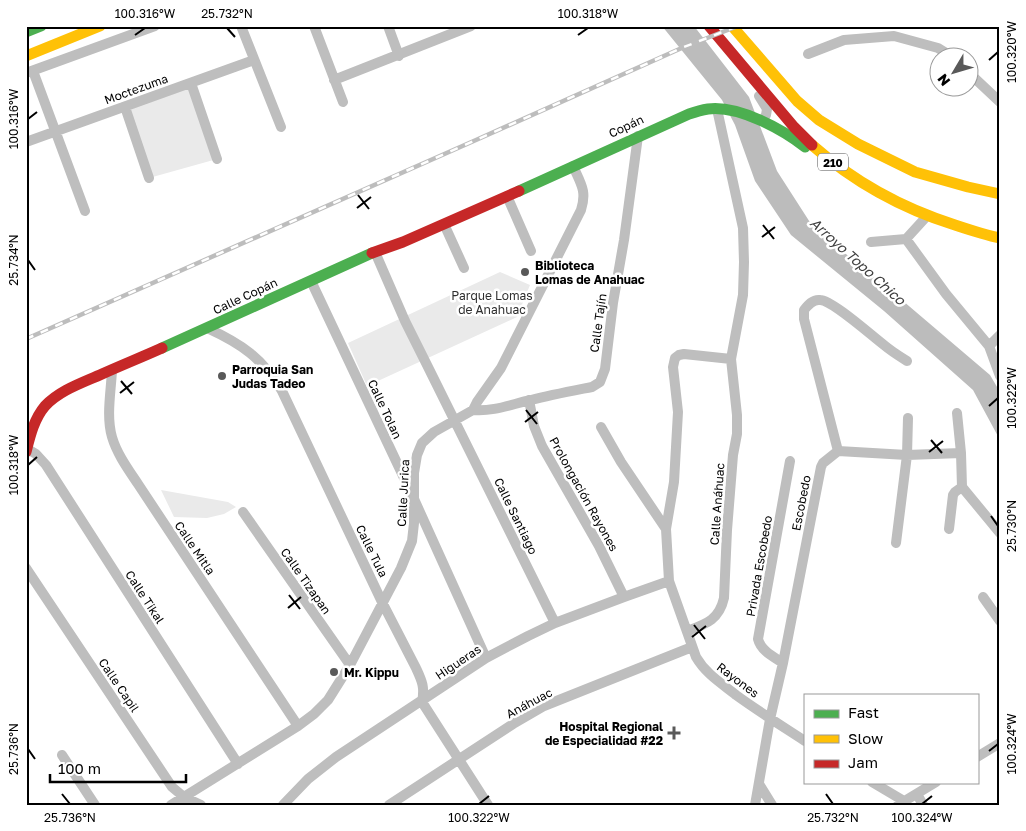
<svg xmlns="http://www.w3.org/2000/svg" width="1026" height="831" font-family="'Golos Text',sans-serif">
	<rect width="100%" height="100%" fill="#fff"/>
	<path fill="#eaeaea" d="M191 83 217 159 149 178 126 109Z
		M500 272 530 285 517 317 367 386 348 343Z
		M161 490 228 502 236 507 224 514 207 518 174 517Z"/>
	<path fill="#bcbcbc" d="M662 26H694L749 97 777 171 813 227 896 295 990 375 1000 392V440L973 390 884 311 791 235 755 181 735 125 722 100Z"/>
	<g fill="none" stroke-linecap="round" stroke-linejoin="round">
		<path stroke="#bebebe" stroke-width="10" d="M241 26 281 127
			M314 26 343 102
			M388 26 399 56
			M808 54 844 40 894 36 938 48 954 58
			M33 71 85 211
			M968 72 1000 102
			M26 73 155 26
			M334 80 471 26
			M191 83 217 159
			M759 96 767 109 766 115 762 121
			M125 107 149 178
			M26 142 254 60
			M507 196 531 251
			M927 216 906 239 946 294 989 346 1000 376
			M444 224 464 268
			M871 242 906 239
			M375 252 405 321 427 365 555 623
			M311 281 414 499 486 658
			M207 328C242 344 262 358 282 391L382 602 416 668C422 681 425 687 422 702L488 805
			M989 346 1000 335
			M731 359 684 354 679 355 675 358 673 367 678 412 674 482 666 529 669 581 696 657C706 674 721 683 736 695 758 711 782 726 805 741
			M112 370C111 392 106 416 112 437 117 454 128 469 138 484L298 726
			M529 400 534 426 542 446 599 546 624 597
			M473 410C493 412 512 404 531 400 551 395 572 391 592 387L600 382 605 369 613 303 624 240 638 136
			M957 413 961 453 962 487
			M601 427 621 462 666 529
			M26 448 36 454 46 465 238 764
			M838 451 804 319V310C808 305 813 299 820 300 832 300 872 336 884 345 891 351 899 356 907 361
			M838 451 907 455 961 453
			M962 487 1000 533
			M243 512 350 665
			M949 529 953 495 955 492 962 487
			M896 543 907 455 908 418
			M26 568 172 787 184 797 201 805
			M983 597 1000 621
			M687 631C706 624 719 620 724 598L727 530 733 455 737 434V415L731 359 743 295 744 262 743 228 717 109
			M783 663C774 657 761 651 758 639L790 461
			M62 755 95 805
			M977 757 1000 743
			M872 782 904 801
			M759 784 772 805
			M917 794 923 805
			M171 805 298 726 314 714 328 700 350 665 401 568 412 541 414 523V473L417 455 422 443 434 432 473 410 477 402 501 368 581 210C587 191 581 184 573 166
			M283 805 308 779 336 757 486 658 528 636 555 623 624 597 669 581
			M389 805 513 724 544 706 692 647
			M755 805 770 719 783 663 821 467 823 463 838 451
			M898 805 936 782"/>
		<path stroke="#4caf50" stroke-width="11" d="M26 32 41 26
			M519 191 689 114C695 112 702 110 708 109 738 105 782 129 805 147
			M162 348 372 253"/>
		<path stroke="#ffc107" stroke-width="11" d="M732 26 797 101 819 120 858 144 915 172 968 187 1000 194
			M26 56 100 26
			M812 145C854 182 901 208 955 225 970 230 985 235 1000 238"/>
		<path stroke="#c62828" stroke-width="11" d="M709 26 794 127 812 145
			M372 253 403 242 519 191
			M26 452C30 436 34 419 45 406 60 390 82 383 102 374 122 365 142 357 162 348"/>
		<defs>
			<path id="rail" d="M26 339 476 140 684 47 738 26"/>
		</defs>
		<use href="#rail" stroke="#bdbdbd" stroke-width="4.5"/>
		<use href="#rail" stroke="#fff" stroke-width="2.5" stroke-dasharray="8" stroke-linecap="butt"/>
	</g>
	<path fill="none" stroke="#000" stroke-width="2" d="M227 28 235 37M135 35 145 28M578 35 588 28M989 60 998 52M28 119 37 112M358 195 369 209M357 208 371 197M763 225 774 239M762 237 775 227M28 260 35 270M121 381 132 394M120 393 134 382M989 406 998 398M526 410 537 424M525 422 538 412M931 440 942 453M929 452 943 441M28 465 37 457M991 516 998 526M289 595 300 609M288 608 301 597M694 625 705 639M692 637 706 626M28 749 35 759M989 751 998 744M62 794 70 804M826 794 833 804M479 804 489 796M922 804 932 796"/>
	<g fill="#595959" stroke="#fff" stroke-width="2">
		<circle cx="525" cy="272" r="5"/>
		<circle cx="222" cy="376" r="5"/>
		<circle cx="334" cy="672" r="5"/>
		<path d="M671.5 725.5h5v5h5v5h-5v5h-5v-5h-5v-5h5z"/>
	</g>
	<g text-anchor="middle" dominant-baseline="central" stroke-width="5" stroke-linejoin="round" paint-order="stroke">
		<rect fill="#fff" stroke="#4c4c4c" stroke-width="1" x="818" y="153.5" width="30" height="17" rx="4"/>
		<g font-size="11" font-weight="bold" fill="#000">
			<text x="833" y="162">210</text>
		</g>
		<g font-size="12" fill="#000" stroke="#fff">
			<text transform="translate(136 89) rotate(-20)">Moctezuma</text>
			<text transform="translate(626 126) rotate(-25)">Copán</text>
			<text transform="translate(245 296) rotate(-25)">Calle Copán</text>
			<text transform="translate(598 323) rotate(-82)">Calle Tajín</text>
			<text transform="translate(385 409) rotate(65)">Calle Tolan</text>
			<text transform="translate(403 493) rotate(-87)">Calle Jurica</text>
			<text transform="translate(584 494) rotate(61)">Prolongación Rayones</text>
			<text transform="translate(801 503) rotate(-79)">Escobedo</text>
			<text transform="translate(717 504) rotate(-86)">Calle Anáhuac</text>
			<text transform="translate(516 516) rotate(64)">Calle Santiago</text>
			<text transform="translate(195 548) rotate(56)">Calle Mitla</text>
			<text transform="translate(372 551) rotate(64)">Calle Tula</text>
			<text transform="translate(759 566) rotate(-80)">Privada Escobedo</text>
			<text transform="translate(306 581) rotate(55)">Calle Tizapan</text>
			<text transform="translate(145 597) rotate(57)">Calle Tikal</text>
			<text transform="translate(458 662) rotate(-34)">Higueras</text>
			<text transform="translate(738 680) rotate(37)">Rayones</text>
			<text transform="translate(119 685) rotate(56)">Calle Capil</text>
			<text transform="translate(529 703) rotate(-28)">Anáhuac</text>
		</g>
		<g font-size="12" font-weight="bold" fill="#000" stroke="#fff" text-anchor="start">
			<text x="535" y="265">Biblioteca<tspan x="535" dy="14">Lomas de Anahuac</tspan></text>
			<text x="232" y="369">Parroquia San<tspan x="232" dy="14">Judas Tadeo</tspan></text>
			<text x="344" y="672">Mr. Kippu</text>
			<text x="663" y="726" text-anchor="end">Hospital Regional<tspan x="663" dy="14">de Especialidad #22</tspan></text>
		</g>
		<g font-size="12" fill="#2f2f2f" stroke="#fff">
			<text x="492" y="295">Parque Lomas<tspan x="492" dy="14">de Anahuac</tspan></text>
		</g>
		<g font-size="14" font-style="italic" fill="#404040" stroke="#fff">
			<text transform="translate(858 261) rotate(42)">Arroyo Topo Chico</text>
		</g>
	</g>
	<rect width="1026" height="831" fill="none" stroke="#ffffff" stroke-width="55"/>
	<rect x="804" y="694" width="175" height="90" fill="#ffffff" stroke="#999999"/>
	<rect x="814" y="710" width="25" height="8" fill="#4caf50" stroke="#999999"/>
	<text x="848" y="718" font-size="15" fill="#000000">Fast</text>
	<rect x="814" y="735" width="25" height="8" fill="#ffc107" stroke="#999999"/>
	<text x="848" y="744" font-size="15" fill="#000000">Slow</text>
	<rect x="814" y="760" width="25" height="8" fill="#c62828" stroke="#999999"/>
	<text x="848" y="768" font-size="15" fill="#000000">Jam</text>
	<g transform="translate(954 72) rotate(232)"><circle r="24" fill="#ffffff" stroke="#999999"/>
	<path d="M0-4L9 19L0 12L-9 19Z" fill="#595959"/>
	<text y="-8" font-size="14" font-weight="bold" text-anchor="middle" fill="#000000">N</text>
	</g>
	<path d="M50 774v8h136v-8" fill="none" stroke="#000000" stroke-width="2.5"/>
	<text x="58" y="774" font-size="15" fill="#000000" stroke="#ffffff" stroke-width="4" paint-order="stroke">100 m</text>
	<rect x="28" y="28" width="970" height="776" fill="none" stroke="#000" stroke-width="2"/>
	<g font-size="12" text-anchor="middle" fill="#000">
		<text x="145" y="18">100.316°W</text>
		<text x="227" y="18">25.732°N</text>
		<text x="588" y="18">100.318°W</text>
		<text transform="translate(1012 52) rotate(-90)" y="4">100.320°W</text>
		<text transform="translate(14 119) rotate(-90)" y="4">100.316°W</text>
		<text transform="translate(14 260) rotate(-90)" y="4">25.734°N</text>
		<text transform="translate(1012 398) rotate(-90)" y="4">100.322°W</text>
		<text transform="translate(14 465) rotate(-90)" y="4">100.318°W</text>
		<text transform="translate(1012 526) rotate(-90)" y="4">25.730°N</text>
		<text transform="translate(1012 744) rotate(-90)" y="4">100.324°W</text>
		<text transform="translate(14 749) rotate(-90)" y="4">25.736°N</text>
		<text x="70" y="822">25.736°N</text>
		<text x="479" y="822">100.322°W</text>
		<text x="833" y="822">25.732°N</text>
		<text x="922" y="822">100.324°W</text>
	</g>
</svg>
